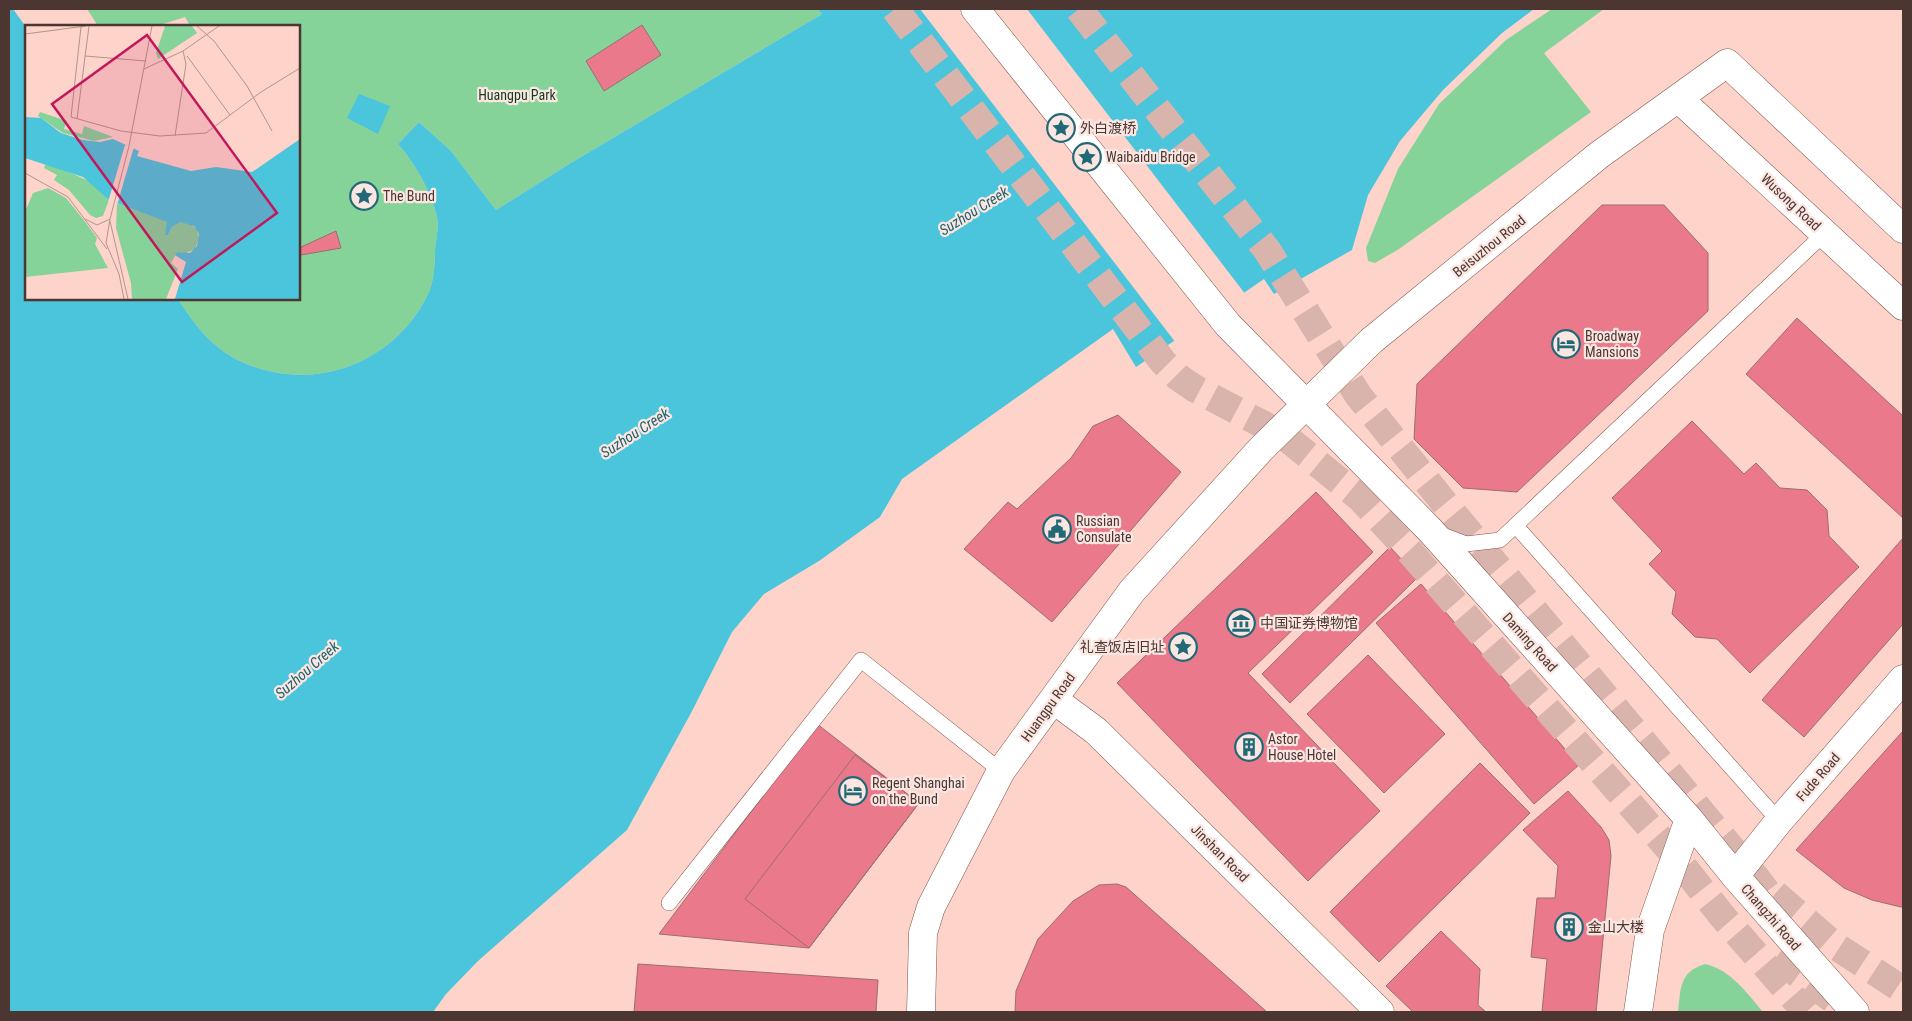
<svg xmlns="http://www.w3.org/2000/svg" width="1912" height="1021" font-family="'Roboto Condensed','Noto Sans SC',sans-serif">
	<rect width="100%" height="100%" fill="#fdd3ca"/>
	<path fill="#86d39a" d="M87 9H817L822 14 569 164 496 210 451 151 419 122 398 144C416 165 430 189 437 217 439 227 436 240 435 251 435 262 434 281 429 292 402 351 338 385 274 372 254 368 235 361 219 348 202 335 189 316 178 299H299V26H190L185 17 157 26H98Z
		M1552 9H1604L1544 53 1591 112 1399 249 1375 263 1368 261 1366 248 1398 169 1439 104 1506 40Z
		M1705 964C1731 970 1747 993 1763 1012H1678C1681 988 1679 972 1705 964Z"/>
	<path fill="#4ac5db" d="M9 9H13L26 27V299H178C189 316 202 335 219 348 235 361 254 368 274 372 338 385 402 351 429 292 434 281 435 262 435 250 436 240 439 227 437 217 430 189 416 165 398 144L419 122 451 151 496 210 569 164 822 14 817 9H1534L1502 33 1443 90 1400 141 1368 195 1352 250 1274 294 1264 279 1136 367 1113 329 902 479 880 517 819 561 764 594 732 632 691 713 627 830 478 961 446 994 433 1012H9Z
		M359 94 390 106 378 134 347 118Z"/>
	<path fill="#fdd3ca" d="M920 9H1027L1246 295 1176 343Z"/>
	<path fill="#ea7a8b" stroke="#9c6c71" d="M642 25 661 55 604 91 586 61Z
		M1602 205H1664L1708 253V311L1517 492 1463 488 1414 439 1417 384Z
		M336 231 341 248 301 255 299 248Z
		M1797 318 1903 416V518L1746 374Z
		M1118 415 1181 472 1052 622 964 549 1008 502 1017 509 1071 458 1093 426Z
		M1692 421 1744 474 1756 463 1780 488 1807 490 1827 510 1829 536 1859 567 1750 673 1717 639 1695 637 1672 614 1676 592 1649 564 1662 551 1612 498Z
		M1316 492 1373 552 1248 673 1380 811 1308 881 1117 683Z
		M1903 538V624L1804 737 1762 700Z
		M1390 547 1418 577 1290 703 1262 674Z
		M1421 584 1579 765 1534 804 1376 623Z
		M1368 655 1445 734 1384 793 1307 714Z
		M817 724 919 803 809 948 659 934Z
		M1903 731V907H1901L1872 900 1844 888 1796 850Z
		M855 755 919 803 809 948 745 899Z
		M1480 763 1530 813 1379 962 1330 912Z
		M1568 791 1601 827 1609 840 1611 856 1596 1012H1542L1547 959 1531 957 1537 898H1555L1558 866 1523 830Z
		M1117 884 1126 887 1267 1012H1015L1016 991 1038 939 1073 901 1099 885Z
		M1441 931 1480 969 1478 1005 1486 1012H1413L1386 986Z
		M638 964 878 980 876 1012H634Z"/>
	<g fill="none" stroke-linecap="round" stroke-linejoin="round">
		<path stroke="#d9b4ac" stroke-width="28" stroke-dasharray="28 14" stroke-linecap="butt" d="M895 9 1163 362 1178 377 1194 388 1283 435 1360 498 1411 553 1670 850 1723 917 1806 1012
			M1079 9 1267 250 1358 395 1442 500 1757 879 1785 916
			M1775 894 1834 945 1903 990
			M1776 958 1846 1009"/>
		<defs>
			<path id="lane" d="M1516 526 1779 821
				M1440 534 1466 544 1500 540 1825 233
				M669 903 861 660 1001 771"/>
			<path id="street" d="M1679 99 1903 306
				M1054 700 1096 731 1380 1012
				M1735 876 1779 821 1903 679
				M921 1012 923 933 931 907 1001 771 1132 591 1262 448 1371 341 1599 155 1727 63 1903 229"/>
			<path id="secondary" d="M975 9 1228 325 1430 530 1689 819 1735 876 1855 1012
				M1638 1012 1650 930 1689 819"/>
		</defs>
		<use href="#lane" stroke="#80544b" stroke-width="16"/>
		<use href="#street" stroke="#80544b" stroke-width="29"/>
		<use href="#secondary" stroke="#80544b" stroke-width="29"/>
		<use href="#lane" stroke="#fff" stroke-width="15"/>
		<use href="#street" stroke="#fff" stroke-width="28"/>
		<use href="#secondary" stroke="#fff" stroke-width="28"/>
	</g>
	<defs>
		<symbol id="sight-ring" viewBox="-11 -11 22 22"><circle r="9.5" fill="#fbe6e1" stroke="#216976" stroke-width="1.5"/><path d="M0-6L1.8-2.2L6-1.7L2.9 1.2L3.7 5.4L0 3.3L-3.7 5.4L-2.9 1.2L-6-1.7L-1.8-2.2Z" fill="#216976"/></symbol>
		<symbol id="hotel-ring" viewBox="-11 -11 22 22"><circle r="9.5" fill="#fbe6e1" stroke="#216976" stroke-width="1.5"/><path d="M-6-4.5h1.5V1H6V5H4.5V3h-9V5H-6ZM-4 0a1.8 1.8 0 1 1 3.6 0ZM.5 0V-2.5h3Q6-2.5 6 0Z" fill="#216976"/></symbol>
		<symbol id="civic-ring" viewBox="-11 -11 22 22"><circle r="9.5" fill="#fbe6e1" stroke="#216976" stroke-width="1.5"/><path d="M-.6-6.5H3V-4.5H.6V-3L4-1V1h2V6H-6V1h2V-1L-.6-3ZM-1.2 2.5V6h2.4V2.5Z" fill="#216976"/></symbol>
		<symbol id="museum-ring" viewBox="-11 -11 22 22"><circle r="9.5" fill="#fbe6e1" stroke="#216976" stroke-width="1.5"/><path d="M0-6L6-3V-2H-6V-3ZM-5-1h2V3h-2ZM-1-1h2V3h-2ZM3-1h2V3H3ZM-6 4H6V6H-6Z" fill="#216976"/></symbol>
		<symbol id="building-ring" viewBox="-11 -11 22 22"><circle r="9.5" fill="#fbe6e1" stroke="#216976" stroke-width="1.5"/><path d="M-4-6H4V6H1V3H-1V6H-4ZM-2.5-4.3h1.7v1.8h-1.7ZM.8-4.3h1.7v1.8H.8ZM-2.5-1h1.7V.8h-1.7ZM.8-1h1.7V.8H.8Z" fill="#216976"/></symbol>
	</defs>
	<g fill-rule="evenodd">
		<use href="#sight-ring" x="1045" y="112" width="32" height="32"/>
		<use href="#sight-ring" x="1071" y="141" width="32" height="32"/>
		<use href="#sight-ring" x="348" y="180" width="32" height="32"/>
		<use href="#hotel-ring" x="1550" y="328" width="32" height="32"/>
		<use href="#civic-ring" x="1041" y="513" width="32" height="32"/>
		<use href="#museum-ring" x="1225" y="607" width="32" height="32"/>
		<use href="#sight-ring" x="1167" y="631" width="32" height="32"/>
		<use href="#building-ring" x="1233" y="731" width="32" height="32"/>
		<use href="#hotel-ring" x="837" y="775" width="32" height="32"/>
		<use href="#building-ring" x="1553" y="911" width="32" height="32"/>
	</g>
	<g text-anchor="middle" dominant-baseline="central" stroke-width="4.5" stroke-linejoin="round" paint-order="stroke">
		<g font-size="14" fill="#123c20" stroke="#fbe6e1">
			<text x="517" y="95">Huangpu Park</text>
		</g>
		<g font-size="14" fill="#4b3632" stroke="#fbe6e1" text-anchor="start">
			<text x="1080" y="128">外白渡桥</text>
			<text x="1106" y="157">Waibaidu Bridge</text>
			<text x="383" y="196">The Bund</text>
			<text x="1585" y="336">Broadway<tspan x="1585" dy="16">Mansions</tspan></text>
			<text x="1076" y="521">Russian<tspan x="1076" dy="16">Consulate</tspan></text>
			<text x="1260" y="623">中国证券博物馆</text>
			<text x="1164" y="647" text-anchor="end">礼查饭店旧址</text>
			<text x="1268" y="739">Astor<tspan x="1268" dy="16">House Hotel</tspan></text>
			<text x="872" y="783">Regent Shanghai<tspan x="872" dy="16">on the Bund</tspan></text>
			<text x="1588" y="927">金山大楼</text>
		</g>
		<g font-size="14" fill="#4b3632" stroke="#fbe6e1">
			<text transform="translate(1791 202) rotate(43)">Wusong Road</text>
			<text transform="translate(1489 246) rotate(-39)">Beisuzhou Road</text>
			<text transform="translate(1530 642) rotate(48)">Daming Road</text>
			<text transform="translate(1048 707) rotate(-54)">Huangpu Road</text>
			<text transform="translate(1818 777) rotate(-49)">Fude Road</text>
			<text transform="translate(1220 853) rotate(45)">Jinshan Road</text>
			<text transform="translate(1771 917) rotate(49)">Changzhi Road</text>
		</g>
		<g font-size="15" font-style="italic" fill="#20626e" stroke="#fbe6e1">
			<text transform="translate(974 211) rotate(-32)">Suzhou Creek</text>
			<text transform="translate(635 433) rotate(-33)">Suzhou Creek</text>
			<text transform="translate(307 670) rotate(-41)">Suzhou Creek</text>
		</g>
	</g>
	<g transform="translate(25 25)">
		<rect width="275" height="275" fill="#fdd3ca"/>
		<path d="M140 1H167L172 8 133 34 131 28ZM15 87 42 96 39 104 57 109 59 101 88 112 69 116 38 108 13 91ZM21 137 66 157 84 175 78 191 71 193 65 190 44 165 29 155 32 150 19 143ZM23 163 41 173 58 194 72 213 70 219 83 243 0 252V187L8 168ZM92 178 143 197V210L147 202 154 197 166 199 172 205 174 213 170 224 161 228 152 227 146 238 153 244 141 274H107L106 258 91 203Z" fill="#86d39a"/>
		<path d="M0 92 16 93 36 108 58 115 75 117 88 114 114 126 112 131 166 146 191 142 227 147 275 114V274H150L161 237 150 230 152 227 165 228 172 221 174 209 169 201 155 197 147 202 143 210H140L142 197 84 175 58 152 0 133Z" fill="#4ac5db"/>
		<path d="M100 120 109 122 92 180 83 177Z" fill="#fdd3ca"/>
		<path fill="none" stroke="#b6948d" stroke-width="1" d="M172 1 189 16 222 61 247 106M56 2 46 92 96 106 135 111 181 108 236 67 275 43M0 9 61 1M60 31 121 36M162 31 205 90M119 44 158 26 194 1M52 94 64 1M150 111 161 39 158 26M0 148 43 172 82 224M60 194 72 200 85 194 104 121 127 1M85 194 81 218 94 249 99 274M85 196 103 274"/>
		<path fill="#c2185b" fill-opacity="0.15" stroke="#c2185b" stroke-width="2.5" d="M122 10 252 188 157 257 27 79Z"/>
		<rect width="275" height="275" fill="none" stroke="#4b3632" stroke-width="2.5"/>
	</g>
	<rect width="1912" height="1021" fill="none" stroke="#4b3632" stroke-width="20"/>
</svg>
